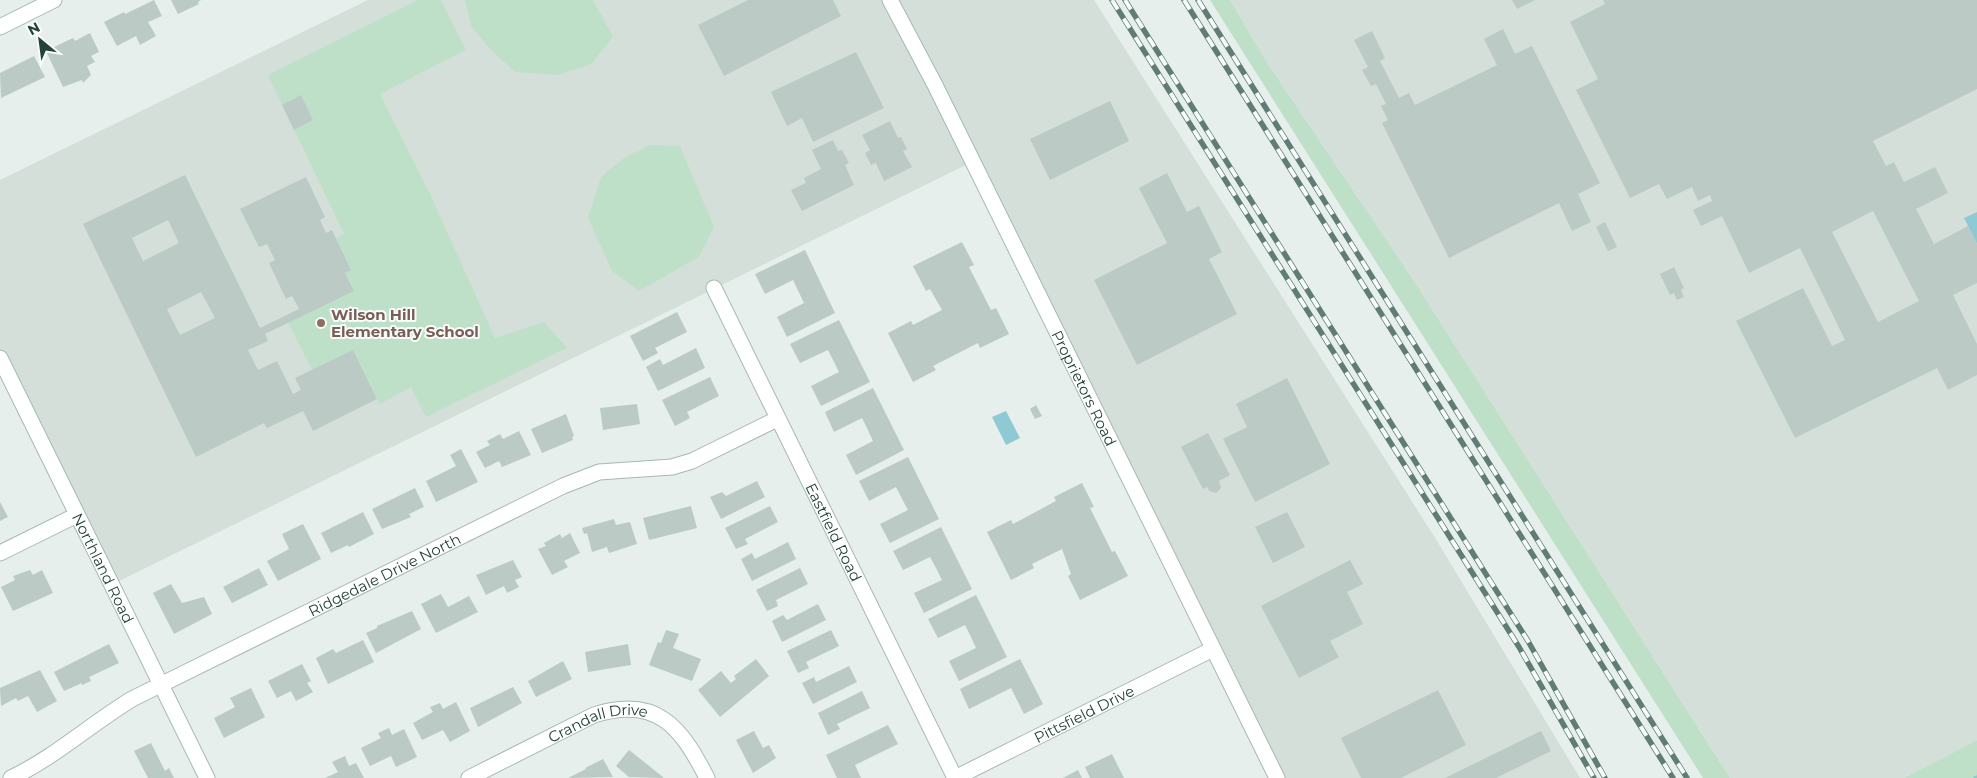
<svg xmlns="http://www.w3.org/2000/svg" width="1977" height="778" font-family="Montserrat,sans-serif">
	<rect width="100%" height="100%" fill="#e6efeb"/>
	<path fill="#d4dfda" d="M368 0H1094L1437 541 1580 778H1277L972 162 111 585 0 358V180Z
		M1230 0H1977V740L1904 778H1730L1416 284 1268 64Z"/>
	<path fill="#bfe0c8" d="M417 0H441L466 50 380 94 430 194 495 338 544 322 567 348 426 417 411 387 380 404 353 350 312 370 288 323 354 290 345 273 351 269 336 238 344 234 268 75Z
		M465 0H593L613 36 592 64 558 75 515 72 489 48 471 26Z
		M1210 0H1230L1268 64 1416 284 1730 778H1703Z
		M651 145 680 146 714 227 699 257 639 291 612 271 588 218 601 177 624 158Z
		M1977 740V778H1904Z"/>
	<path fill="#8ec9d4" d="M1977 212V244L1964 218Z
		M1006 411 1020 438 1006 445 992 417Z"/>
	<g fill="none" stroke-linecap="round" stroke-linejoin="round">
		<path stroke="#8ec9d4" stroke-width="5" d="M1976 778H1977"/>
	</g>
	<path fill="#bbcac4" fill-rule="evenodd" d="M154 0 162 16 148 22 156 36 140 45 136 36 117 46 104 22 124 12 125 14Z
		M171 0H201L198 2 199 4 178 14Z
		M748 0H833L841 16 724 76 698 25Z
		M1512 0H1535L1517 9Z
		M1603 0H1977V89L1873 141 1886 166 1894 162 1904 182 1935 167 1948 193 1916 209 1934 244 1968 226 1977 244V283L1953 295 1977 344V375L1948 390 1937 368 1795 438 1736 321 1803 288 1832 346 1845 340 1800 248 1749 273 1722 216 1701 226 1693 210 1712 201 1710 195 1698 201 1692 187 1667 199 1659 184 1630 198 1576 90 1598 79 1570 22 1605 4ZM1873 211 1919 301 1878 322 1832 232Z
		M1503 29 1515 54 1532 46 1600 183 1578 194 1591 222 1572 231 1559 203 1449 258 1382 123 1388 120 1381 106 1386 104 1376 84 1371 86 1362 70 1368 67 1354 40 1372 31 1385 58 1380 61 1399 98 1409 93 1415 105 1497 65 1484 39Z
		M90 33 99 52 91 56 95 62 87 66 91 75 83 83 82 80 63 87 46 51 73 38 75 41Z
		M856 52 884 108 813 142 802 118 787 126 771 92Z
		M34 56 45 77 1 98 0 73Z
		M301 95 313 120 294 130 282 105Z
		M1110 101 1129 141 1050 180 1030 139Z
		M890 121 898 138 901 137 907 149 903 151 912 167 884 181 876 163 871 165 865 153 870 150 862 135Z
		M833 140 838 151 842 150 849 163 845 165 854 185 802 211 791 190 806 183 804 178 821 169 812 150Z
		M1167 173 1187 212 1199 206 1222 252 1209 259 1237 314 1137 365 1094 280 1167 243 1139 188Z
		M185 175 260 328 299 309 292 296 286 299 269 263 275 260 267 244 259 247 240 209 306 177 325 217 320 220 326 233 332 230 351 270 345 273 354 291 265 334 268 341 248 350 258 370 277 361 293 394 301 390 295 378 353 350 377 399 313 431 303 411 267 428 264 423 196 457 83 224ZM168 220 179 243 143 261 132 238ZM201 292 215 318 180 335 167 309Z
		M1605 222 1617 247 1608 251 1596 227Z
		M962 242 974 265 969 267 991 310 996 308 1009 334 980 348 978 343 933 366 936 370 913 382 888 333 911 321 913 325 942 310 930 289 926 291 913 266Z
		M805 250 835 313 787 337 777 317 804 303 793 280 765 294 755 274Z
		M1674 267 1684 288 1681 290 1684 297 1677 300 1674 293 1670 295 1660 274Z
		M677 312 687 332 655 348 658 353 643 361 630 336Z
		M839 320 870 382 821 406 811 386 839 372 828 350 800 363 790 344Z
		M696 348 705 368 658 391 646 367 660 359 663 365Z
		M710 377 719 396 687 412 690 418 675 426 662 400Z
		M1287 378 1330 464 1255 502 1223 439 1247 427 1236 404Z
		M873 388 904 450 856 475 846 455 873 441 867 428 862 418 834 432 825 412Z
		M637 404 640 424 603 430 600 408Z
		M1036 405 1042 416 1035 419 1030 409Z
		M566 414 574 436 572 437 573 440 542 453 531 429Z
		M519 431 531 455 502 467 499 461 485 468 476 452 490 445 487 441 500 434 503 439Z
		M1208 433 1230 475 1219 481 1221 488 1216 493 1209 491 1207 487 1203 489 1181 447Z
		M461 449 478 482 436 502 426 481 456 466 450 455Z
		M908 457 939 519 890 543 880 524 908 510 902 499 896 487 869 501 859 481Z
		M757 481 765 497 721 519 710 497 722 492 726 496Z
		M1082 483 1094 507 1090 508 1112 552 1115 551 1128 576 1080 600 1068 576 1071 574 1062 549 1032 564 1034 568 1011 580 987 532 1011 520 1013 524 1056 501 1054 497Z
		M415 488 424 507 409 514 411 517 382 529 372 509Z
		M0 502 8 517 0 521Z
		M691 506 697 528 649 540 643 518Z
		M770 506 778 522 745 539 748 544 736 549 725 528Z
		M363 512 374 534 349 547 348 545 331 553 321 533Z
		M1287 512 1305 547 1273 563 1255 527Z
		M614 519 616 525 630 522 637 544 609 553 607 547 592 552 587 533 584 534 582 528Z
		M303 524 321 559 278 581 267 561 289 549 282 534Z
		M941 527 972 589 924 613 914 593 942 580 936 568 930 557 903 570 893 551Z
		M570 533 580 553 564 561 568 567 552 575 538 549 546 546 544 543 560 534 562 538Z
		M788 542 796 559 752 581 741 559 752 553 755 559Z
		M513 560 522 577 515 580 519 587 507 593 504 586 486 595 476 575Z
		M1350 560 1363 584 1347 592 1363 624 1330 641 1339 657 1299 678 1261 606Z
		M259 568 268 585 232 603 223 587Z
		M800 568 808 584 776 600 778 606 767 611 756 590Z
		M30 570 33 575 42 570 53 593 13 611 1 587 15 580 13 576Z
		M171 584 182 603 204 597 212 614 174 634 153 593Z
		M441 594 448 607 469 596 478 612 436 633 421 604Z
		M976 595 1007 657 959 681 949 661 976 648 970 635 965 625 938 638 928 619Z
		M818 604 826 620 782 642 772 621 783 615 787 620Z
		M412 611 421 629 376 653 366 633 377 628V626Z
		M666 630 679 634 673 648 701 659 692 681 649 665 658 642 661 643Z
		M831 630 839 646 806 662 809 668 798 673 787 651Z
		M363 640 374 662 328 684 316 658 333 649 336 653Z
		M109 644 119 663 89 677 91 681 82 685V683L64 691 54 672Z
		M628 644 631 665 588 672 585 652Z
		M756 659 769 676 720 717 698 690 721 671 731 683 736 679 734 676Z
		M1020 659 1043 704 1024 714 1011 688 969 709 960 689Z
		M563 661 572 679 536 697 528 681Z
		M302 664 311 681 307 683 313 692 296 701 291 691 277 698 268 681Z
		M849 666 857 682 813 704 802 683 814 677 816 682Z
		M40 670 57 701 37 712 28 696 18 701 16 698 1 706 0 688Z
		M513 687 522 703 478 727 470 708Z
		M251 688 265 717 224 738 214 718 235 707 230 698Z
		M1438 690 1466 745 1401 778H1361L1341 738Z
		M862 691 870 708 837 724 840 729 828 735 818 713Z
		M456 702 470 731 450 742 443 730 422 740 413 723 433 712 430 707 440 703 443 709Z
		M888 725 898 744 855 765 861 778H837L826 755Z
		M389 728 392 735 404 729 417 757 396 767 391 756 370 766 361 748 381 738 378 733Z
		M754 731 763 748 769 745 776 758 753 773 736 740Z
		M1541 731 1551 751 1496 778H1445Z
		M151 743 165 771 169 768 174 778H148L134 751Z
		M629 750 648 765 664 778 629 777 616 766Z
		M1112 754 1124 778H1090L1085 767Z
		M345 756 349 766 356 763 364 778H325L338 772 332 762Z
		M603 759 613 777 568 778 586 769 585 768Z
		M1078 770 1082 778H1063Z"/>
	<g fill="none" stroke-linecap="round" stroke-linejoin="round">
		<defs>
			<g id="minor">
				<path d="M0 27 54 0"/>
				<path id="s1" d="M714 288 955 778"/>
				<path id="s2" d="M0 358 207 778"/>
				<path d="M0 553 77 515"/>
				<path id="s3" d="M11 778C55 757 91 724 132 699L563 486 599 472 672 467 692 461 777 419"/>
				<path id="s4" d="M469 778 594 715C657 695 681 727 707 778"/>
				<path id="s5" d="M955 778 1213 649"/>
			</g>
			<g id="tertiary">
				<path id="s6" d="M890 0 935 85 1277 778"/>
			</g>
		</defs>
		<use href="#minor" stroke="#a8b8b2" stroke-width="17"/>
		<use href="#tertiary" stroke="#a8b8b2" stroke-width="17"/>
		<use href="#minor" stroke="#fff" stroke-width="15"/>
		<use href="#tertiary" stroke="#fff" stroke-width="15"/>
		<defs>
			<path id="rail" d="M1112 0 1519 647 1594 778
				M1125 0 1528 641 1605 778
				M1184 0 1673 778
				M1198 0 1687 778"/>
		</defs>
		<use href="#rail" stroke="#5f7d75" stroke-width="5.5"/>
		<use href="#rail" stroke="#f7fbf9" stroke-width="4" stroke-dasharray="11" stroke-linecap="butt"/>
	</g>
	<circle fill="#8d6e63" stroke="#f7fbf9" stroke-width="2" cx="321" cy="323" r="5"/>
	<g text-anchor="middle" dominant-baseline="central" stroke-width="4" stroke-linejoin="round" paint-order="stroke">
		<g font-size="15" font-weight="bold" fill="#785e54" stroke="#f7fbf9" text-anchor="start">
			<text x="331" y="314">Wilson Hill<tspan x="331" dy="17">Elementary School</tspan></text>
		</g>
		<g font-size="15" fill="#24423a" stroke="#f7fbf9">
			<text stroke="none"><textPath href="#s6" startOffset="434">Proprietors Road</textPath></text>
			<text stroke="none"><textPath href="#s1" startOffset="272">Eastfield Road</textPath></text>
			<text stroke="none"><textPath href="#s2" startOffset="234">Northland Road</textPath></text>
			<text stroke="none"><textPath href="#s3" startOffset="426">Ridgedale Drive North</textPath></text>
			<text stroke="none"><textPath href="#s5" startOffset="144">Pittsfield Drive</textPath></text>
			<text stroke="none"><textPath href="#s4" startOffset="142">Crandall Drive</textPath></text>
		</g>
	</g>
	<g transform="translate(40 40) rotate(331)" stroke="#f7fbf9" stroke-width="4" paint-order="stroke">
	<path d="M0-4L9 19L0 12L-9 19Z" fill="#24423a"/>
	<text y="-8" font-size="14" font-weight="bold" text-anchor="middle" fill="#24423a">N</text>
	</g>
</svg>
